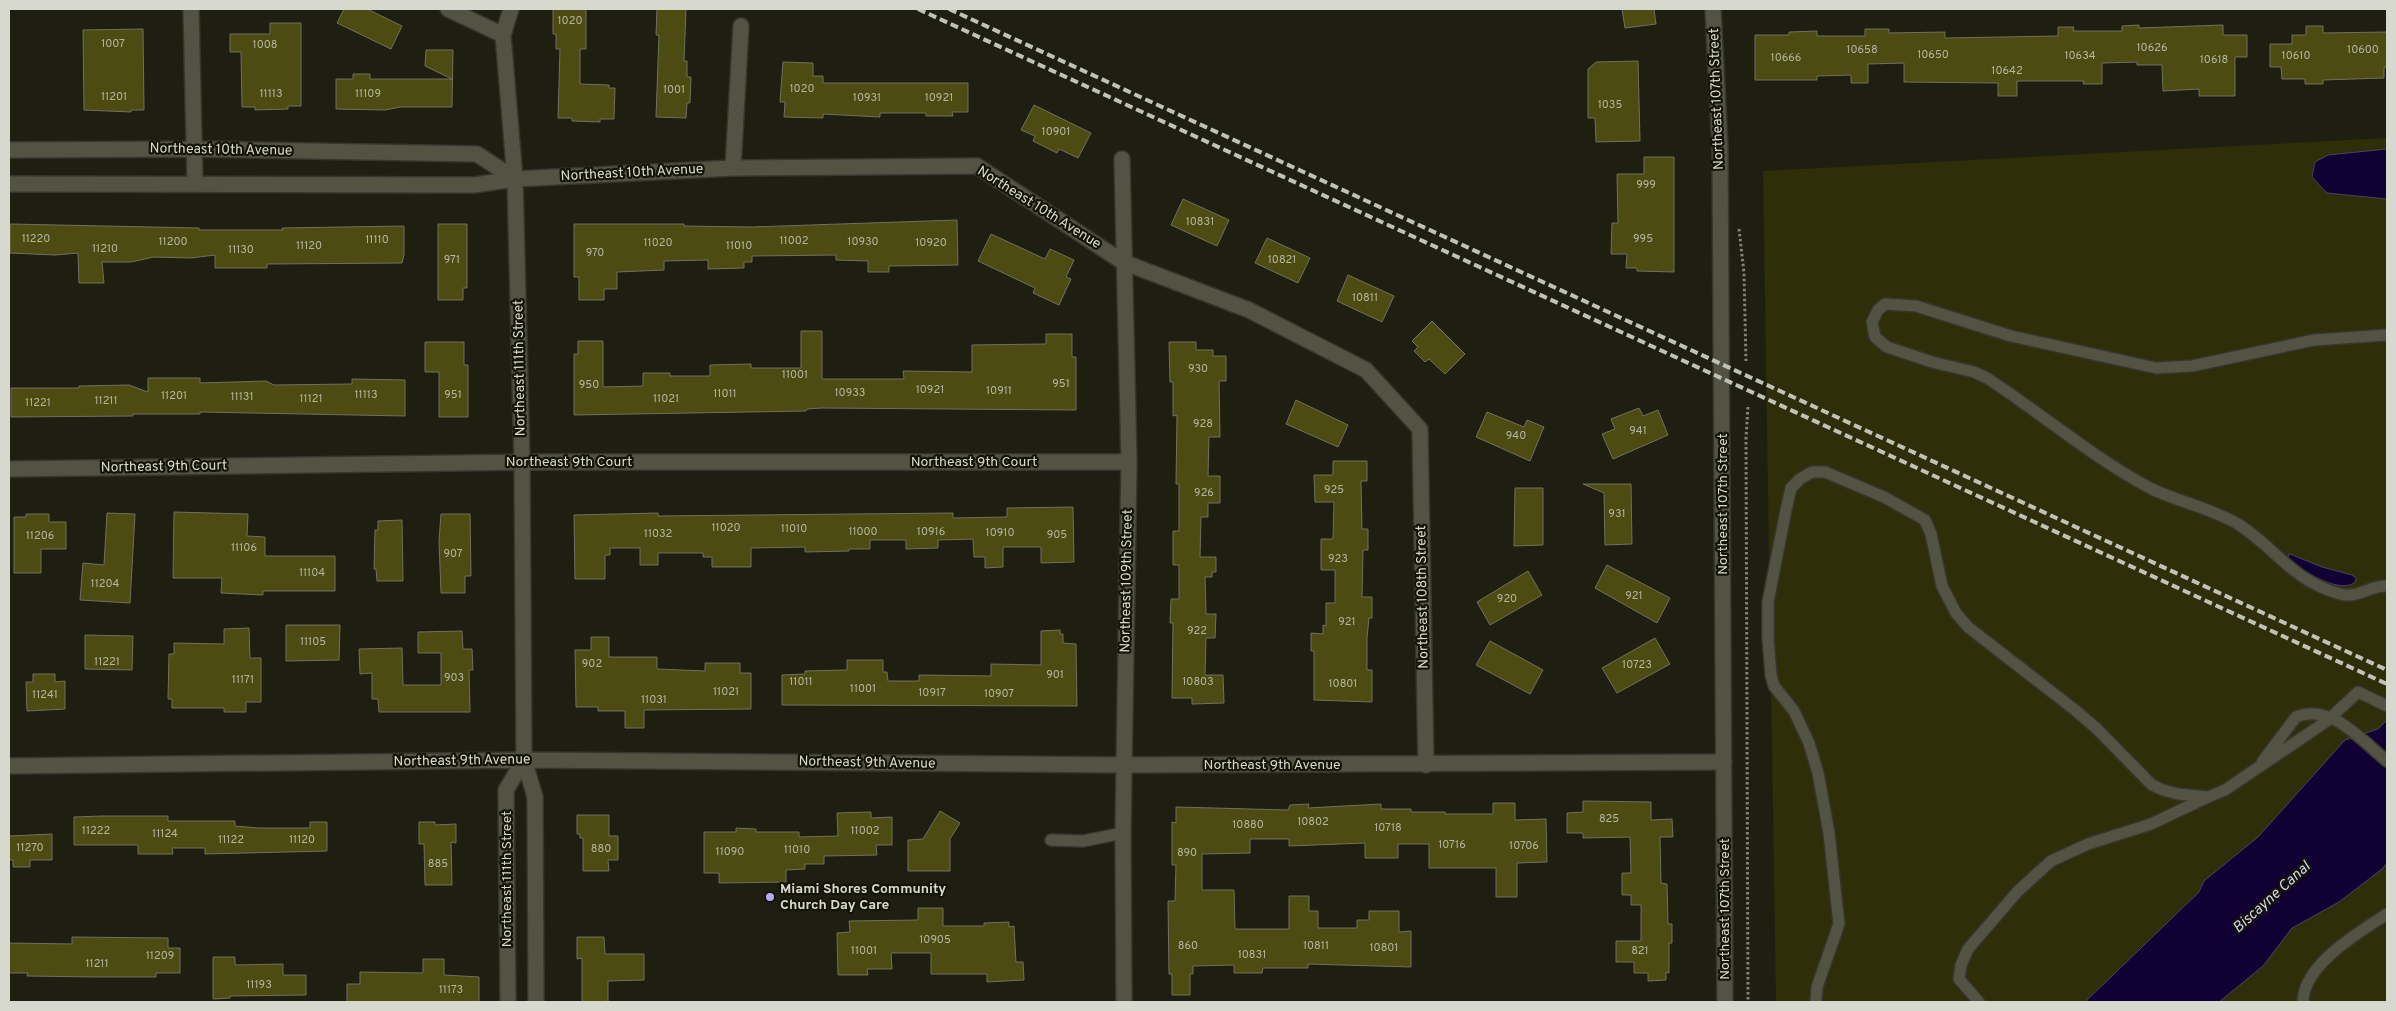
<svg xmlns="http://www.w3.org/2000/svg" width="2396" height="1011" font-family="Overpass,sans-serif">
	<rect width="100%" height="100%" fill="#1e1f10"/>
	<path fill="#2e2e09" d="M2387 138V1002H1776L1763 171Z"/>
	<path fill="#110034" stroke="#4c4162" d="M2387 149V199L2327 193 2312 177 2315 162 2328 155Z
		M2290 554 2322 567 2352 575 2356 578 2355 582C2343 593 2314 577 2302 569 2297 566 2295 561 2289 560L2288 555Z
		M2387 720V863L2382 869 2339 902 2292 928 2263 966 2219 1002H2085L2199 892 2204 881 2258 837 2345 740 2378 729Z"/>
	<path fill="#4c4c12" stroke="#6f705f" d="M344 9H367L402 26 391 49 337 23Z
		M553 9H586V49H580V84L609 85V88H615L614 119H600V122L572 121V118H558L560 49H556V34H553Z
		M657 9H686L684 61H687V77H691L690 103H687L686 118 656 117 659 35H656Z
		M1622 9H1654L1656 24 1625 28Z
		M270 23H301V106H288V109L255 110V107H242L241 52H230V34H270Z
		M2139 25V28L2223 25V35H2247V57H2235V96H2199V89L2163 91 2162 65H2137V62L2102 63V84H2083L2084 81H2017V96H1998V83L1904 82V63L1868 64V83H1851V75L1817 76V80H1755V35H1789V32L1817 31V36H1865V29H1889V33L1945 32V38L2058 36V27H2074L2073 31H2122V26Z
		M2306 26H2323V33L2387 32V67H2384V78L2323 80V84H2305V79H2282L2281 67H2270V44H2292V35H2306Z
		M143 29 144 110H131V112L84 110 83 30Z
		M426 50H453L452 107H400L385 110 336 109V79H353V74H370V79H452L425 66Z
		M1638 61 1640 141 1596 142 1595 118H1588V69L1596 62Z
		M783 62 813 63V76H823V83H968V112H952L953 116H926V113H880V117L823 114V118L784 117 785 102H780Z
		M1034 105 1091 133 1078 158 1059 149 1057 153 1033 141 1035 136 1021 130Z
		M1644 157H1674V272L1637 271V268H1626L1627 254H1611L1612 223H1618L1617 174H1644Z
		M1183 199 1229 220 1217 246 1171 225Z
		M957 220 958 265 889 266V272H868V261L836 260V255L752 256V262H744V268L708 269V260L664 261V270L617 272V289H604V300H579V277H574V224H684V226L752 227Z
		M10 224 199 228V230H283L282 228 404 226V255L402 263 267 264V268H215V255L191 258 154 257 131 262H102L104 283H79L78 253 55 255 10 253Z
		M438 224H467V288H463V300H438Z
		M991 234 1045 259 1050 249 1074 260 1066 277 1071 279 1059 305 1033 293 1035 288 978 261Z
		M1267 238 1310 258 1298 283 1255 263Z
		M1348 275 1394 296 1382 322 1337 301Z
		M1432 321 1465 354 1445 374 1429 359 1425 362 1414 351 1418 347 1412 341Z
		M801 331H822V379H904L903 371 972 372V345L1046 344V334H1072V357H1076V410L821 408 807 409 806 411 574 415V354H578V341H603V387L643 386V373H670V376H710V365L751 364V368H801Z
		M425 342H464V365H468V417H439V372H425Z
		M1169 342H1196V350H1213V356H1226V381H1219L1220 437H1209L1208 476H1220V503H1208V517H1201L1200 557H1216V572H1212V577H1205L1206 614H1216L1215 638H1206L1205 675H1223L1224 703 1192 704V698H1172L1173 623H1170L1171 599H1179V565H1173V531H1179V484H1176L1177 415 1173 416V382H1170Z
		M148 378H200V383L266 381 274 385 352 384V379L405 380V416L200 412V414H133V416L11 417V388H79V386L129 385 148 392Z
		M1296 400 1348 425 1338 447 1286 424Z
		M1639 408 1643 416 1658 410 1668 435 1613 459 1602 434 1615 429 1611 419Z
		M1487 412 1524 427 1527 420 1544 427 1530 461 1476 437Z
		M1333 461H1367V481H1361L1362 529H1368V550H1363L1362 597H1372V618H1369L1367 638V670H1372V702L1314 700V651H1311V633L1323 634V625L1326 626V603H1335V570H1321V539H1333L1334 502H1315L1314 475H1333Z
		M1583 484H1631L1632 544 1605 545 1604 493Z
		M1515 488H1543V545L1514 546Z
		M1073 507 1074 562 1041 563V547H1003V567L985 568V557H974L973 539 938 540V548L906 549V540H870V549H849V551L805 552V547L751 548V567H712V557H703V553H658V565H640V548H610V555H605V579H575L574 515 658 513V516L953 513V518L1007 517V508Z
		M174 512 248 514 247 536 265 537V556H335V591H263V595L221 593 222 578H173Z
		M107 513 135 514 130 603 80 600 83 563 104 565Z
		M26 514H49V522H66V549H41V573H14V517H26Z
		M441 514H470L471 576H465V593H441L439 541Z
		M402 520 403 581H377L376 569H374L375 530H378V521Z
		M1607 565 1670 598 1657 623 1595 588Z
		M1528 571 1542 595 1490 625 1477 602Z
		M286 625H340L339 660 286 661Z
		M249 628 250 658H261V702H246V712H224V708H172V699H168L169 654H174V643L224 644V629Z
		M1060 630V634H1063V643L1076 644 1077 706 782 705V675L805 674V671L847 670V660H883V672H887L888 681H919V675L991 676V664L1041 665V631Z
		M462 631 463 649H472L473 670H469L470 712H379L378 699H372V673L360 674 359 649 402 648 403 685H441V653H418V632Z
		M85 635 133 636 132 670 85 669Z
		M591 637H609V657H657V669L705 671V663H740V673H751V709L644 710V728H625V711H598V707H576L575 650H591Z
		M1655 638 1670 664 1617 693 1602 668Z
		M1490 641 1543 670 1530 694 1476 665Z
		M33 674H55V682L65 681V709L27 711 26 682H33Z
		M1583 801 1651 802V820L1672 819 1673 837H1660L1661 883 1667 884 1668 924H1672V943H1669V973L1666 972V980L1648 981V973H1634V962H1616V941H1641V905H1631V895H1622V873H1631L1630 837 1583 838V833H1567V813L1583 812Z
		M1493 803H1515V820L1546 819 1547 862 1517 863V897H1496V868H1429V844H1398V858H1365V843L1289 846V839H1250V853L1202 854V890H1234L1235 929H1289V896H1309V911H1318V928H1357V920H1369V911H1399V932L1411 931V967L1308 964V968H1263L1262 973H1234V965L1193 966V974H1190V995H1172V974H1169L1168 901H1175L1176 865H1172V822L1176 823V807L1288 810 1290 805 1309 804 1308 808 1381 804V809H1411V812H1445V814H1493Z
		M940 811 960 823 950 839V871H908V840L923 839Z
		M871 812V818L892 817V845H876L877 855 824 856V864H805V869L786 870V882L719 883V873H704V832H736V828L756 829V832H799V837L838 836 837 813Z
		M577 815H609V836H618V860H608L609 871H583V838H580V834H577Z
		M102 816H168V821H235V826L258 828H310V822H327V851L205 854V848H172L173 854H138V845H74V817Z
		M419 822H435V825L456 824V843L451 842 452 885H425L424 844H419Z
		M52 834V860H30V867H13V860H9V836Z
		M918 908H943V926H984V923L1009 922V927L1014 926 1016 962H1023L1024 980 987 982V974H931V953H891L892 969H867L868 975H838L837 933 850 932 849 921 918 920Z
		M72 937 168 938V948H180V973H156V977H96L27 976 28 973H9V943L72 944Z
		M577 937H604L605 954H644V980L608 981V1002H582V958L577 959Z
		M213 957H235V965L283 964V975H306V995L230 996V998L213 999Z
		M423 959H444V975L479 977V1002H347V984H360V972L423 973Z"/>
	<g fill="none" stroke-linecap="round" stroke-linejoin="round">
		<defs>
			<path id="service" d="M2387 335 2314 340 2192 366 2156 368 2011 336 1916 306 1885 304 1878 310 1872 322 1875 337 1887 347 1932 362 1974 372 1987 378C2042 414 2092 457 2150 488 2178 502 2211 508 2238 524 2277 549 2291 580 2340 594 2358 599 2370 585 2387 586
				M2262 762 2296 717C2331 702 2363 742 2387 761
				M1051 840 1083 841 1123 833
				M1816 1002 1817 987 1839 924 1829 833 1818 773 1809 743 1794 711 1774 686 1771 675 1768 638V602L1786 510 1791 488 1800 479 1812 472H1825L1884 497 1925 520 1931 534 1942 586 1956 613 1968 627 2075 710 2096 728 2152 785 2163 790 2178 794 2208 797 2225 790 2327 721 2358 692 2387 706
				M1979 1002 1959 979 1961 965 1968 949 2018 891 2051 861 2088 844 2151 824 2208 797
				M2303 1002C2303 965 2359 932 2387 914"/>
			<path id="minor" d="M191 9 195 183
				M448 9 503 35
				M511 9 503 35 515 179 522 462 524 760 535 797 536 1002
				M9 150 195 149 477 154 515 179
				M1122 159 1129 462 1123 833 1124 1002
				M733 168 741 26
				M9 184 474 185 515 179 733 168 977 166 1123 262 1249 310 1366 370 1420 429 1426 765
				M9 469 522 462H1129
				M9 766 524 760 1124 765 1724 762
				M508 1002 506 790 524 760"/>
			<path id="tertiary" d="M1713 9 1720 148 1725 1002"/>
		</defs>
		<use href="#service" stroke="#36362e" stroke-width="14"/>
		<use href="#minor" stroke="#36362e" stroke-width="18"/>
		<use href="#tertiary" stroke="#36362e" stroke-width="18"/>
		<path stroke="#838478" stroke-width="3" stroke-dasharray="2.5 2.5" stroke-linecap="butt" d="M1739 229 1744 273 1746 361
			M1748 407 1746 438 1748 1002"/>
		<use href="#service" stroke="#525342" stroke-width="11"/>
		<use href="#minor" stroke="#525342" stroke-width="15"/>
		<use href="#tertiary" stroke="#525342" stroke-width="15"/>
		<path stroke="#c1c2b7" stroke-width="4" stroke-dasharray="8 4" stroke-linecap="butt" d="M918 9 2387 684
			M949 9 2387 670"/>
	</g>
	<circle fill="#b4acf9" stroke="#151507" stroke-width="2" cx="770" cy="897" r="5"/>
	<g text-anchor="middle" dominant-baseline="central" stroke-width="4.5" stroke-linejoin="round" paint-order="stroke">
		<g font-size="11" fill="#b4b59f">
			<text x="570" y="21">1020</text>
			<text x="113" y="44">1007</text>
			<text x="265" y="45">1008</text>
			<text x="2152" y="48">10626</text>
			<text x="1862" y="50">10658</text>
			<text x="2363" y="50">10600</text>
			<text x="1933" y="55">10650</text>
			<text x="2080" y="56">10634</text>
			<text x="2296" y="56">10610</text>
			<text x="1786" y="58">10666</text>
			<text x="2214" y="60">10618</text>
			<text x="2007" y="71">10642</text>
			<text x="802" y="89">1020</text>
			<text x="674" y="90">1001</text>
			<text x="271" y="94">11113</text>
			<text x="368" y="94">11109</text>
			<text x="114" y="97">11201</text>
			<text x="867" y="98">10931</text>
			<text x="939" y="98">10921</text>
			<text x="1610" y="105">1035</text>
			<text x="1056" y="132">10901</text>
			<text x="1646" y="185">999</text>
			<text x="1200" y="222">10831</text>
			<text x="36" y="239">11220</text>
			<text x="1643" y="239">995</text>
			<text x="377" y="240">11110</text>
			<text x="794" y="241">11002</text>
			<text x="173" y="242">11200</text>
			<text x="863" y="242">10930</text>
			<text x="658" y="243">11020</text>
			<text x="931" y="243">10920</text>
			<text x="309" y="246">11120</text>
			<text x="739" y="246">11010</text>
			<text x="105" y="249">11210</text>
			<text x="241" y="250">11130</text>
			<text x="595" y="253">970</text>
			<text x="452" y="260">971</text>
			<text x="1282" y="260">10821</text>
			<text x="1365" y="298">10811</text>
			<text x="1198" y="369">930</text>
			<text x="795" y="375">11001</text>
			<text x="1061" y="384">951</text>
			<text x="589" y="385">950</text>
			<text x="930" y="390">10921</text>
			<text x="999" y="391">10911</text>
			<text x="850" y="393">10933</text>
			<text x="725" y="394">11011</text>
			<text x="366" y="395">11113</text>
			<text x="453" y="395">951</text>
			<text x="174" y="396">11201</text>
			<text x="242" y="397">11131</text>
			<text x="311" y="399">11121</text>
			<text x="666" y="399">11021</text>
			<text x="106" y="401">11211</text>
			<text x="38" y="403">11221</text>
			<text x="1203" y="424">928</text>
			<text x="1638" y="431">941</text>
			<text x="1516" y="436">940</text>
			<text x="1334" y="490">925</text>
			<text x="1204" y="493">926</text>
			<text x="1617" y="514">931</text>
			<text x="726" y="528">11020</text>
			<text x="794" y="529">11010</text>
			<text x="863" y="532">11000</text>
			<text x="931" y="532">10916</text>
			<text x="1000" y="533">10910</text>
			<text x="658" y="534">11032</text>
			<text x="1057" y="535">905</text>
			<text x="40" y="536">11206</text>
			<text x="244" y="548">11106</text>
			<text x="453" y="554">907</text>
			<text x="1338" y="559">923</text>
			<text x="312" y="573">11104</text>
			<text x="105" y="584">11204</text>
			<text x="1634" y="596">921</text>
			<text x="1507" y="599">920</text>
			<text x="1347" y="622">921</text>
			<text x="1197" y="631">922</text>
			<text x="313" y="642">11105</text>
			<text x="107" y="662">11221</text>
			<text x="592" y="664">902</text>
			<text x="1637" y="665">10723</text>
			<text x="1055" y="675">901</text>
			<text x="454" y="678">903</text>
			<text x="243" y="680">11171</text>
			<text x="801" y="682">11011</text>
			<text x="1198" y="682">10803</text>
			<text x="1343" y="684">10801</text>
			<text x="863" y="689">11001</text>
			<text x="726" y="692">11021</text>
			<text x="932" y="693">10917</text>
			<text x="999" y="694">10907</text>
			<text x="45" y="695">11241</text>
			<text x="654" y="700">11031</text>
			<text x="1609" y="819">825</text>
			<text x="1313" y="822">10802</text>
			<text x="1248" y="825">10880</text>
			<text x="1388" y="828">10718</text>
			<text x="96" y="831">11222</text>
			<text x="865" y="831">11002</text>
			<text x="165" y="834">11124</text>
			<text x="231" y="840">11122</text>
			<text x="302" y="840">11120</text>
			<text x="1452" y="845">10716</text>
			<text x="1524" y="846">10706</text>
			<text x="30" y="848">11270</text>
			<text x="601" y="849">880</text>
			<text x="797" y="850">11010</text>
			<text x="730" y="852">11090</text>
			<text x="1187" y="853">890</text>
			<text x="438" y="864">885</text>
			<text x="935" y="940">10905</text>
			<text x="1188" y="946">860</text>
			<text x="1316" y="946">10811</text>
			<text x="1384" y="948">10801</text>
			<text x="864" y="951">11001</text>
			<text x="1640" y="951">821</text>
			<text x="1252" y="955">10831</text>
			<text x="160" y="956">11209</text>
			<text x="97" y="964">11211</text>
			<text x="259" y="985">11193</text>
			<text x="451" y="990">11173</text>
		</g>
		<g font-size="14" fill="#d7d8ce" stroke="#151507">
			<text transform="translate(1717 99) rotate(-92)">Northeast 107th Street</text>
			<text transform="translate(221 150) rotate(1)">Northeast 10th Avenue</text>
			<text transform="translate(632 173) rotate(-3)">Northeast 10th Avenue</text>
			<text transform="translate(1039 208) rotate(32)">Northeast 10th Avenue</text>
			<text transform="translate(520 368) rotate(-91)">Northeast 111th Street</text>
			<text x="569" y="462">Northeast 9th Court</text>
			<text x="974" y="462">Northeast 9th Court</text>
			<text transform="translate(164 467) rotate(-1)">Northeast 9th Court</text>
			<text transform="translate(1723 504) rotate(-90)">Northeast 107th Street</text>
			<text transform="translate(1127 581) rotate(-89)">Northeast 109th Street</text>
			<text transform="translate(1423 597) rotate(-91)">Northeast 108th Street</text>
			<text transform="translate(462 761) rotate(-1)">Northeast 9th Avenue</text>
			<text transform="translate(867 763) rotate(1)">Northeast 9th Avenue</text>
			<text x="1272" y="765">Northeast 9th Avenue</text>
			<text transform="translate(507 879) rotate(-90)">Northeast 111th Street</text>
			<text transform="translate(1725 909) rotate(-90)">Northeast 107th Street</text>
		</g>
		<g font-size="14" font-weight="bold" fill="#d7d8ce" stroke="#151507" text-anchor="start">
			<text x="780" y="889">Miami Shores Community<tspan x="780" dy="16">Church Day Care</tspan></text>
		</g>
		<g font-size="15" font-style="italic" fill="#d5d2f7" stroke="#151507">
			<text transform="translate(2272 898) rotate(-42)">Biscayne Canal</text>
		</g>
	</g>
	<rect width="2396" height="1011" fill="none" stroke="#d7d8ce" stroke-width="20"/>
</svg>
